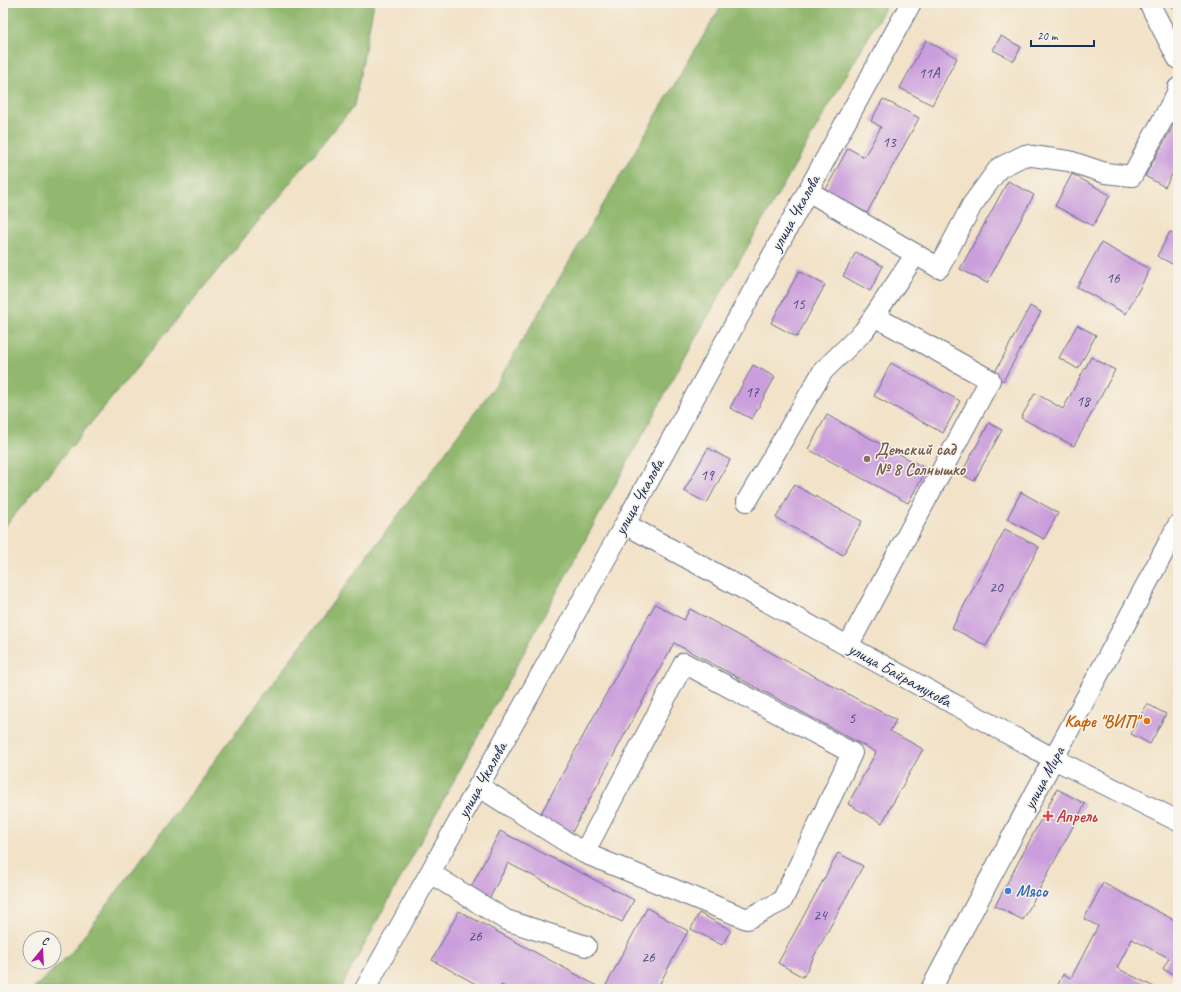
<svg xmlns="http://www.w3.org/2000/svg" width="1181" height="992" font-family="Caveat,sans-serif">
	<rect width="100%" height="100%" fill="#f7f3e8"/>
	<filter id="ink" filterUnits="userSpaceOnUse"><feTurbulence type="fractalNoise" baseFrequency=".025" numOctaves="2"/><feDisplacementMap in="SourceGraphic" scale="8" xChannelSelector="R" yChannelSelector="G"/><feConvolveMatrix kernelMatrix="1 2 1 2 8 2 1 2 1" color-interpolation-filters="sRGB"/></filter>
	<filter id="wash" filterUnits="userSpaceOnUse"><feTurbulence type="fractalNoise" baseFrequency=".012" numOctaves="4" result="noise"/><feDisplacementMap in="SourceGraphic" scale="16" xChannelSelector="R" yChannelSelector="G"/><feGaussianBlur stdDeviation="0.9" result="paint"/><feColorMatrix in="noise" values="0 0 0 0 0 0 0 0 0 0 0 0 0 0 0 0 0 1.4 0 .05"/><feComposite in="paint" operator="in"/></filter>
	<g filter="url(#wash)">
		<rect width="100%" height="100%" fill="#f2e2c7"/>
		<path fill="#91b86e" stroke="#567466" d="M3 3H374L354 106 3 529Z
			M723 3H888L701 328 340 989H33L71 953 497 383Z"/>
		<g id="blocks">
			<path fill="#ca9ddc" d="M1165 3H1178V10Z
				M1001 36 1021 47 1014 61 993 50Z
				M926 40 957 58 932 105 900 88Z
				M883 99 919 118 867 213 825 191 848 148 864 157 881 127 871 121Z
				M1174 124 1178 126V163L1165 187 1145 176Z
				M1072 174 1110 195 1093 226 1055 206Z
				M1008 181 1034 195 987 283 960 269Z
				M1170 232 1178 236V267L1157 256Z
				M1101 243 1150 269 1126 314 1077 287Z
				M856 252 883 266 870 291 843 276Z
				M799 271 825 285 797 337 771 323Z
				M1030 306 1041 312 1003 381 993 376Z
				M1077 325 1096 335 1078 369 1059 358Z
				M1091 357 1115 370 1074 446 1021 418 1035 393 1063 409Z
				M891 363 960 401 943 433 874 396Z
				M753 365 775 377 752 419 730 408Z
				M827 415 927 469 908 503 808 449Z
				M989 423 1002 430 974 481 961 474Z
				M708 448 730 460 707 503 684 491Z
				M794 485 862 521 843 555 776 518Z
				M1021 492 1058 513 1044 539 1007 519Z
				M1005 529 1039 547 986 646 952 628Z
				M655 604 684 620 690 609 896 720 890 731 923 749 882 823 848 804 876 752 674 643 571 834 539 817Z
				M1147 704 1166 714 1150 744 1131 734Z
				M1057 789 1085 804 1023 920 995 906Z
				M500 831 634 900 622 922 508 863 488 901 469 891Z
				M838 853 863 866 803 977 778 963Z
				M1103 883 1178 922V977L1163 969 1169 958 1132 939 1117 968 1158 989H1056L1063 974 1071 978 1098 926 1084 919Z
				M647 908 688 931 660 983 667 987 666 989H604Z
				M459 911 603 989H509L501 985 499 989H485L432 960Z
				M699 913 731 930 722 945 691 929Z"/>
		</g>
	</g>
	<g filter="url(#ink)">
		<use href="#blocks" fill-opacity="0" stroke="#666e83" stroke-width="1"/>
		<g fill="none" stroke-linecap="round" stroke-linejoin="round">
			<defs>
				<path id="minor" d="M1149 3 1178 59
					M808 191 939 268 972 205 999 168 1025 155 1069 161 1105 173 1132 176 1177 93 1178 88
					M747 501 823 371 864 331 916 254
					M625 524 1054 759 1178 821
					M848 646 990 380 874 316
					M478 786 584 853 747 919 782 901 852 753 684 663 584 853
					M430 873 506 920 586 946
					M365 989 625 524 911 3
					M931 989 1178 525"/>
			</defs>
			<use href="#minor" stroke="#666e83" stroke-width="22"/>
			<use href="#minor" stroke="#fff" stroke-width="20"/>
		</g>
	</g>
	<circle fill="#8d6e63" stroke="#f7f3e8" stroke-width="1.5" cx="867" cy="459" r="4"/>
	<circle fill="#e8710a" stroke="#f7f3e8" stroke-width="1.5" cx="1147" cy="721" r="4"/>
	<path fill="#e0444e" stroke="#f7f3e8" stroke-width="1.5" d="M1046 810h4v4h4v4h-4v4h-4v-4h-4v-4h4z"/>
	<circle fill="#3f7fe0" stroke="#f7f3e8" stroke-width="1.5" cx="1008" cy="891" r="4"/>
	<g text-anchor="middle" dominant-baseline="central" stroke-width="3" stroke-linejoin="round" paint-order="stroke">
		<g font-size="15" fill="#474a7e">
			<text x="929" y="73">11А</text>
			<text x="889" y="142">13</text>
			<text x="1113" y="278">16</text>
			<text x="798" y="304">15</text>
			<text x="752" y="392">17</text>
			<text x="1083" y="401">18</text>
			<text x="707" y="475">19</text>
			<text x="996" y="587">20</text>
			<text x="852" y="718">5</text>
			<text x="820" y="915">24</text>
			<text x="475" y="936">26</text>
			<text x="648" y="957">26</text>
		</g>
		<g font-size="17" fill="#1b2f5e" stroke="#f7f3e8">
			<text transform="translate(795 213) rotate(-61)">улица Чкалова</text>
			<text transform="translate(639 497) rotate(-61)">улица Чкалова</text>
			<text transform="translate(900 675) rotate(29)">улица Байрамукова</text>
			<text transform="translate(1044 778) rotate(-62)">улица Мира</text>
			<text transform="translate(482 780) rotate(-61)">улица Чкалова</text>
		</g>
		<g font-size="17" font-weight="bold" fill="#785e54" stroke="#f7f3e8" text-anchor="start">
			<text x="875" y="449">Детский сад<tspan x="875" dy="20">№ 8 Солнышко</tspan></text>
		</g>
		<g font-size="17" font-weight="bold" fill="#c56008" stroke="#f7f3e8" text-anchor="end">
			<text x="1139" y="721">Кафе "ВИП"</text>
		</g>
		<g font-size="17" font-weight="bold" fill="#be3a42" stroke="#f7f3e8" text-anchor="start">
			<text x="1056" y="816">Апрель</text>
		</g>
		<g font-size="17" font-weight="bold" fill="#366cbe" stroke="#f7f3e8" text-anchor="start">
			<text x="1016" y="891">Мясо</text>
		</g>
	</g>
	<rect width="1181" height="992" fill="none" stroke="#f7f3e8" stroke-width="16"/>
	<g transform="translate(42 950) rotate(18)"><circle r="19" fill="#f7f3e8" stroke="#9fa5b1"/>
	<path d="M0-3L7 15L0 10L-7 15Z" fill="#b5179e"/>
	<text y="-6" font-size="11" font-weight="bold" text-anchor="middle" fill="#1b2f5e">С</text>
	</g>
	<path d="M1031 40v6h63v-6" fill="none" stroke="#1b2f5e" stroke-width="2"/>
	<text x="1037" y="40" font-size="12" fill="#1b2f5e" stroke="#f7f3e8" stroke-width="3" paint-order="stroke">20 m</text>
</svg>
